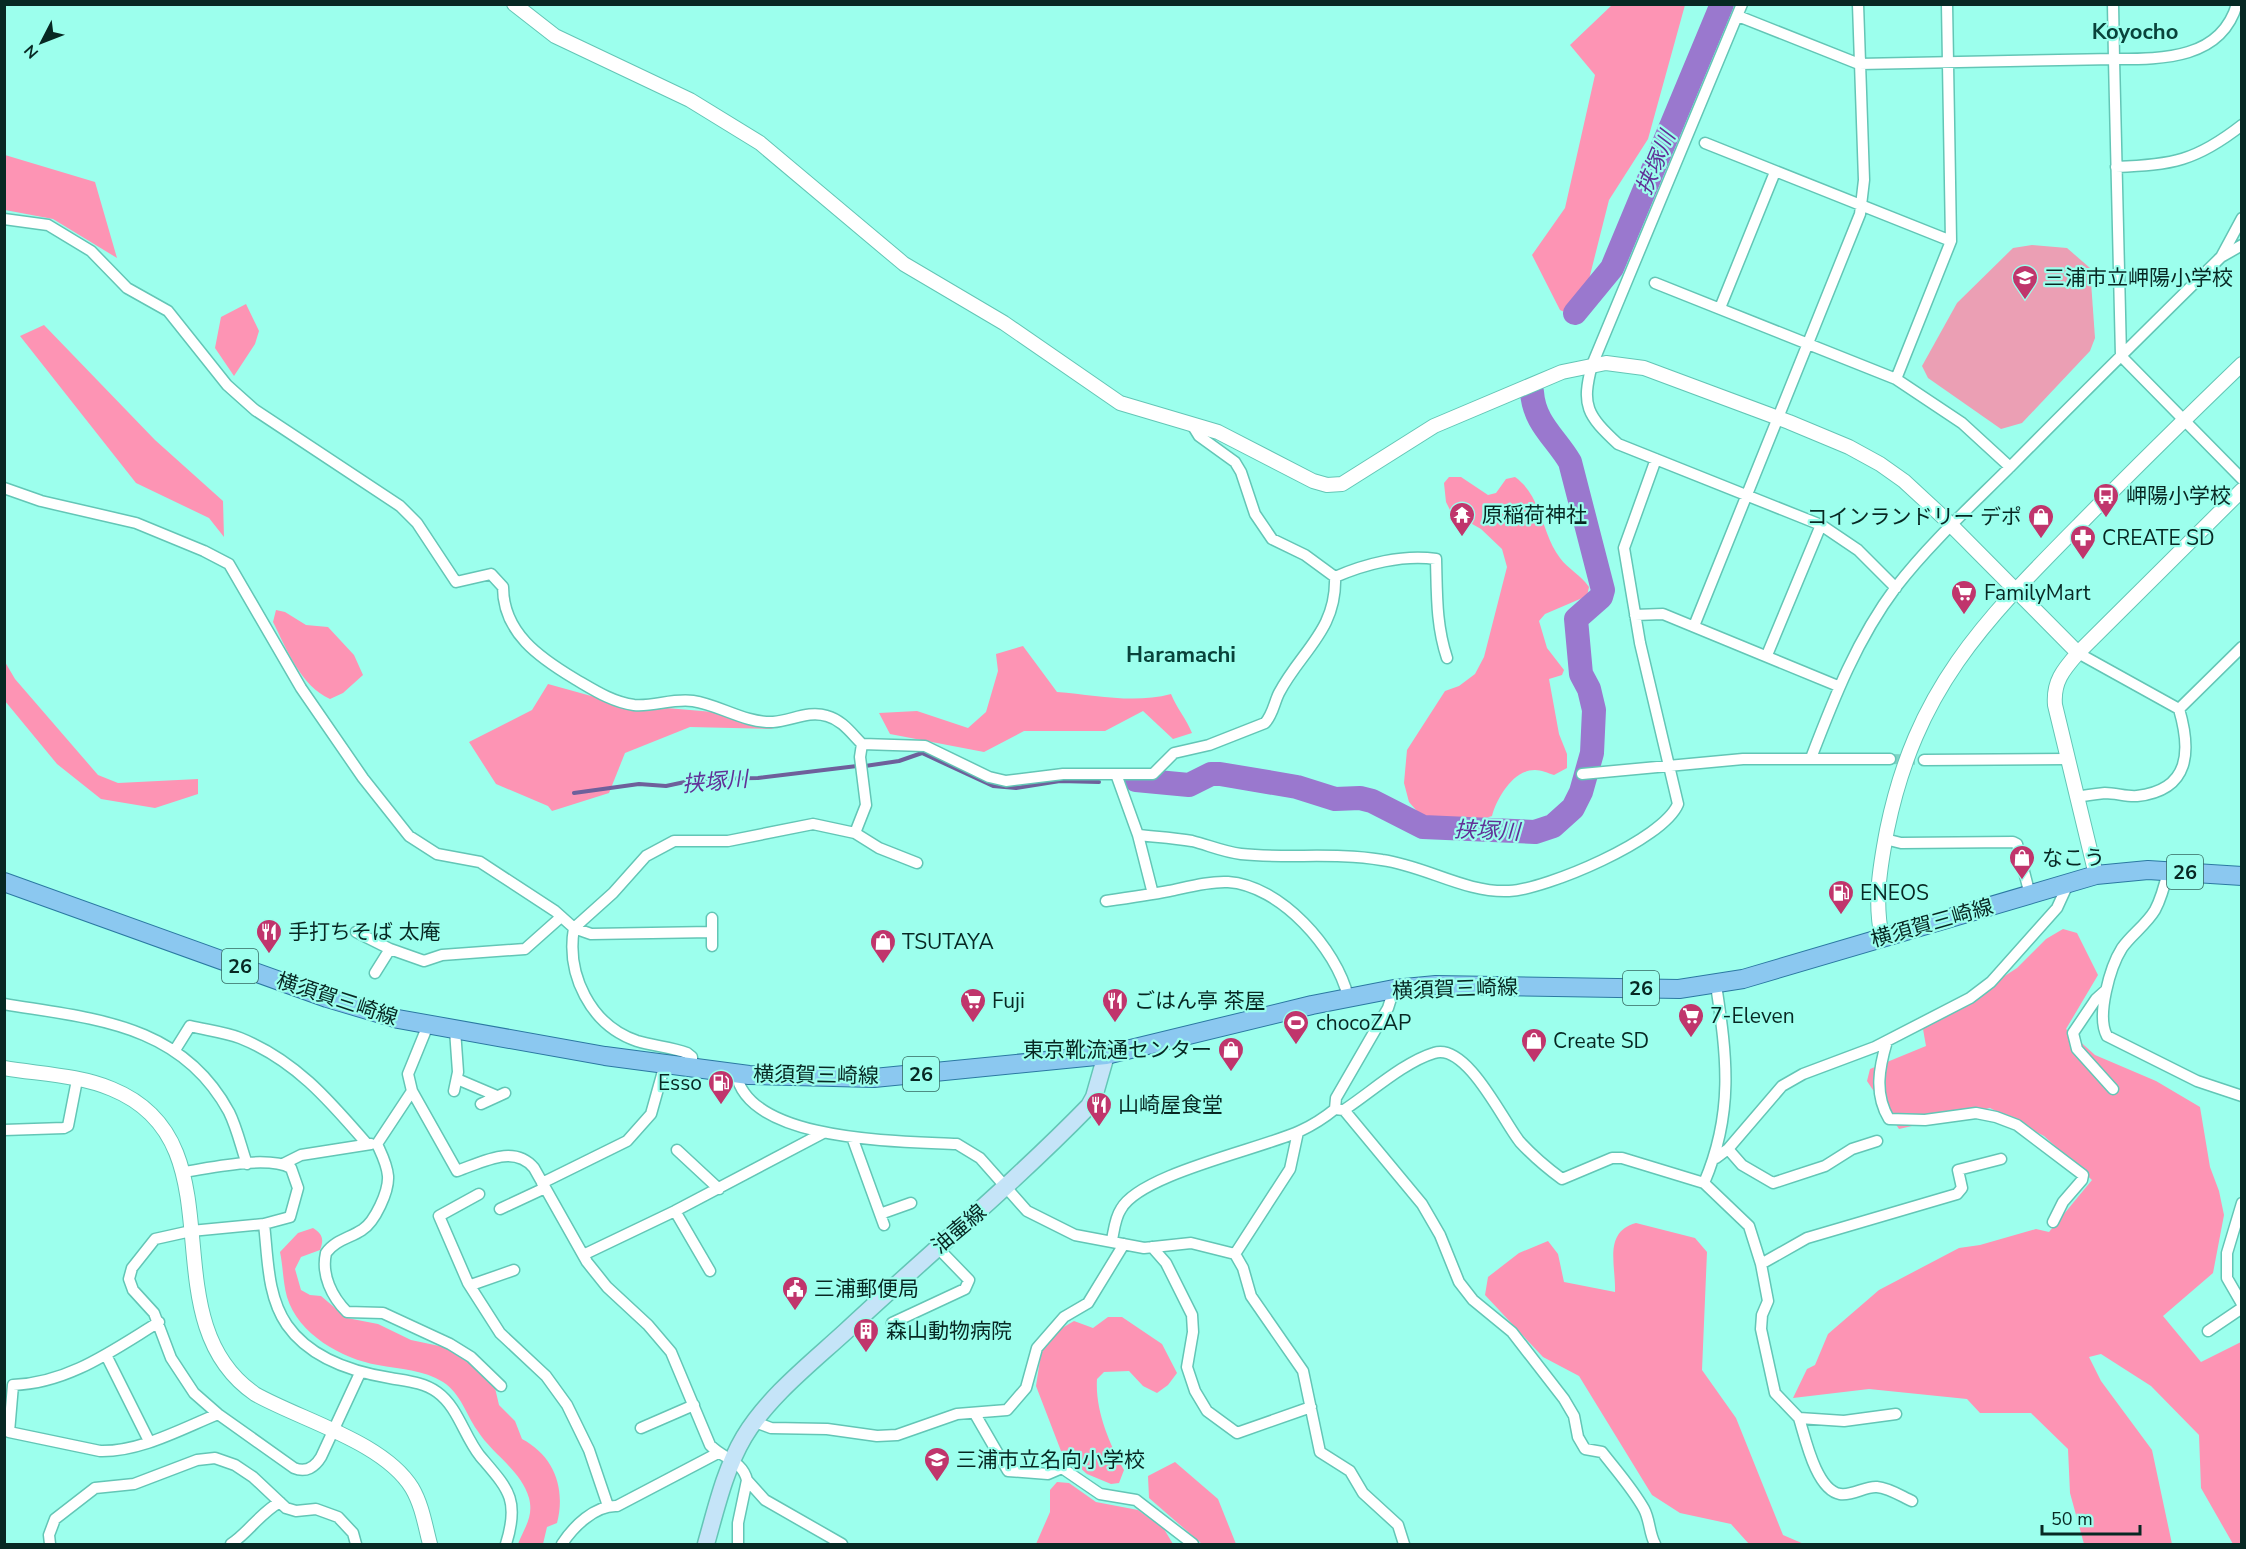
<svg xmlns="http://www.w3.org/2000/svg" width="2246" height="1549" font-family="'Nunito Sans','Noto Sans JP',sans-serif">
	<rect width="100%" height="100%" fill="#9cffed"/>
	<path fill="#eb9fb4" d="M2032 245 2067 248 2090 268 2095 338 2090 351 2022 423 2001 429 1928 378 1922 366 1957 303 2013 248Z"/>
	<path fill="#fd94b4" d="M1612 5H1685L1648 139 1609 200 1579 319 1560 310 1532 255 1565 208 1595 75 1570 45Z
		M5 155 95 182 117 258 53 219 5 210Z
		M246 304 259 331 255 344 234 376 215 348 221 317Z
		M44 325 155 440 223 501 224 537 209 518 136 483 20 336Z
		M1449 477H1461L1488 495 1496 493 1506 479 1515 477C1542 496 1541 533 1560 558 1568 569 1581 575 1589 587L1587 596 1545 614 1539 621 1547 648 1564 670 1562 675 1549 679 1559 734 1567 754V768L1554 775C1548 773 1541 770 1535 770 1513 770 1497 798 1492 816L1467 824 1424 819 1409 802 1404 783 1407 750 1445 691 1459 686 1475 674 1484 657 1507 567 1502 549 1481 529 1451 512 1446 502 1444 483Z
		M276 610 285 612 306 625 328 627 354 655 363 675 343 693 330 699C301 686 287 650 273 622Z
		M1023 646 1057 692C1095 695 1134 704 1171 694 1177 709 1186 718 1192 733L1173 739 1143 711 1105 731H1024L984 752 890 734 879 713 917 711 968 728 986 712 998 671 996 654Z
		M5 662 15 679 98 775 118 783 198 779V794L155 808 101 799 57 764 5 701Z
		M548 684 620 704 725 713 774 729 690 727 625 753 609 793 552 811 548 806 496 784 469 742 532 710Z
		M2063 929 2077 933 2098 975 2066 1029 2095 1055 2156 1081 2200 1107 2210 1167 2219 1191 2224 1215 2213 1273 2163 1316 2201 1362 2241 1342V1544H2233L2201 1488 2199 1435 2151 1386 2101 1354 2089 1357 2101 1381 2152 1450 2172 1544H2084L2070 1493 2068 1449 2031 1413H1980L1967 1399 1869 1389 1793 1398 1807 1369 1815 1365 1828 1334 1879 1290 1959 1248 1980 1245 2036 1229 2049 1232 2092 1180 2044 1136 1990 1108 1899 1129 1867 1081 1870 1069 1926 1046 1923 1029 2017 968 2046 939Z
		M1636 1223 1695 1238 1707 1252 1702 1370 1736 1418 1783 1535 1804 1544H1749L1731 1524 1680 1513 1652 1495 1579 1376 1543 1357 1485 1295 1488 1277 1519 1253 1548 1241 1558 1254 1564 1282 1615 1292C1616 1265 1603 1232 1636 1223Z
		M313 1228C323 1234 324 1240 320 1250L301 1257 295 1269 301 1290 310 1295 321 1296 347 1318 378 1324 411 1340 444 1347 469 1363 495 1388 499 1405 515 1421 522 1439C554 1456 566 1488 557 1523L547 1527 543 1544H518C524 1528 534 1517 529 1498 521 1470 492 1454 477 1430 466 1414 461 1394 443 1382 424 1370 400 1369 378 1365 342 1359 298 1334 287 1297 283 1283 283 1266 280 1252L298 1233Z
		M1108 1317H1122L1162 1344 1177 1373 1168 1385 1157 1393 1143 1386 1129 1371 1104 1372 1097 1379C1095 1410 1109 1443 1124 1470L1119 1483 1111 1484 1087 1474 1061 1451 1036 1386 1041 1353 1052 1334 1074 1321 1093 1328Z
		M1175 1462 1218 1499 1236 1544H1202L1149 1498 1148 1476Z
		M1057 1482 1069 1483 1096 1502 1138 1510 1164 1529 1173 1544H1036L1050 1512V1490Z"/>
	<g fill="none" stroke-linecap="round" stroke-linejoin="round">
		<path stroke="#6e609b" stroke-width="4" d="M865 766 899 761 922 753 993 786 1016 788 1060 781 1099 782
			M574 793 639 784 666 786 699 779 758 778 857 766"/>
		<path stroke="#9a78ce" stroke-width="24" d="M1575 313 1612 268 1722 4
			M1136 780 1189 785 1211 774H1220L1297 787 1335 799 1360 798 1372 801 1423 827 1535 832 1553 826 1573 808 1581 792 1592 753 1594 710 1589 689 1581 674 1576 619 1601 597 1603 590 1570 462C1556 438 1534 423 1532 392"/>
		<path stroke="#7ed4c5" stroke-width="10" stroke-dasharray="10 5" stroke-linecap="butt" d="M1890 759 1924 760"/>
		<defs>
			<path id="minor" d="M1742 4 1592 365C1581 406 1587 415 1618 444L1821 525 1858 550 1896 588
				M1947 4 1951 241 1896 379 1962 423 2010 467
				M2113 4 2114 59C2161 59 2221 60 2237 4
				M1738 16 1859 64 2114 59 2121 356 2242 479
				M1705 143 1951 241
				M2116 167C2172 165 2196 161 2242 125
				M4 219 48 225 91 251 127 288 168 311 227 385 255 410 400 506 417 523 456 582 491 574 503 587C503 633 540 658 575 679 594 690 612 702 634 705 653 707 673 698 693 701 720 705 744 723 773 722 791 721 808 710 827 716 842 720 851 733 862 744L925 746 989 777 1006 781 1063 774H1116L1138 835 1153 894
				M2221 257 2242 218
				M1655 283 1896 379
				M1720 308 1775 172
				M4 488 41 501 136 523 204 551 229 564 301 688 363 778 409 836 437 854 480 862 555 911 574 928 591 934 712 932
				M1335 577C1365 564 1403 554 1436 559 1437 594 1436 625 1447 658
				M1635 615 1663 614 1838 686
				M1694 626 1860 214 1864 180 1858 4
				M2078 653 2179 709 2242 647
				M1767 655 1821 525
				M1811 758C1834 698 1857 639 1896 587 1930 543 1972 505 2012 465 2081 395 2151 326 2221 257L2242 245
				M1924 760 2068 759
				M1116 774H1153L1174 753 1209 745 1265 723C1273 714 1274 703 1279 693 1301 651 1337 630 1335 577L1305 555 1272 539 1255 514 1241 472 1235 462 1199 436 1191 423
				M1582 774 1743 759H1890
				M2077 797C2087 795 2096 794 2105 793 2116 793 2127 797 2137 796 2191 790 2191 750 2179 709
				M855 833 866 805 860 757 862 744
				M1138 835C1156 837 1174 838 1192 841 1208 845 1224 852 1241 854 1287 859 1335 852 1382 860 1426 866 1465 893 1509 891 1547 889 1663 840 1678 804L1640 643 1624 548 1656 459
				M1885 839 1901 843 2013 842 2017 844 2030 895
				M2168 871C2165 884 2162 897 2155 910 2146 925 2132 934 2122 948 2110 967 2096 1016 2107 1036L2197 1081 2242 1096
				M1106 901C1127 898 1148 895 1169 891 1188 887 1209 881 1228 882 1280 885 1337 949 1348 997
				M712 918V946
				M356 932 390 949 424 961 442 955 525 949 561 917
				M375 973 390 949
				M2106 990 2096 999 2073 1033 2077 1049 2113 1089
				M4 1004C93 1019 181 1023 229 1112 237 1128 241 1147 247 1164
				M1887 1041C1879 1068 1874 1094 1889 1119L1925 1120 1976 1113 1996 1117 2017 1125 2083 1175 2082 1180 2063 1202 2053 1222
				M175 1050 190 1026C206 1030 224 1032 240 1038 295 1060 329 1100 367 1144
				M692 1069V1057L687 1053C671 1047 653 1046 637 1041 590 1025 566 974 574 928L613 893 646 856 674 841H728L813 824 855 833 879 848 917 863
				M736 1073C748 1143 903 1141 957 1144L980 1158 1027 1211 1075 1235 1144 1248 1191 1243 1235 1254 1243 1268 1251 1296 1303 1371 1320 1452 1350 1471 1363 1493 1398 1525 1404 1544
				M457 1079 497 1096
				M412 1091 408 1074 428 1025
				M454 1091 458 1072 455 1030
				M481 1104 505 1093
				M1335 1109 1344 1110C1370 1093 1404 1062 1434 1053 1467 1042 1504 1123 1520 1142 1532 1155 1547 1168 1562 1179L1612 1158H1622L1704 1183 1749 1226 1761 1264 1768 1301 1762 1315 1761 1329 1775 1393 1799 1418 1844 1421 1896 1414
				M1344 1110 1422 1204 1440 1235 1459 1282 1473 1300 1512 1332 1564 1399 1574 1416 1578 1437 1585 1449 1602 1452C1616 1470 1633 1489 1644 1509 1650 1520 1649 1533 1655 1544
				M4 1130 64 1128 68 1126 77 1080
				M852 1137 884 1225
				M1728 1149 1742 1165 1773 1183 1825 1166 1852 1149 1877 1141
				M677 1150 719 1189
				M1716 1158 1728 1149 1782 1086 1803 1074 1875 1047 1970 998 1991 982 2057 908 2068 884
				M283 1164 301 1155 371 1144
				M183 1172C211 1168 267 1155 291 1168L298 1188 290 1217 264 1224 191 1231 155 1239 132 1268 129 1279 133 1290 154 1313 171 1358 194 1393 218 1414 294 1468C306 1473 315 1467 321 1457L360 1373
				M542 1183 627 1141 651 1114 665 1064
				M1704 1183C1734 1113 1727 1057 1716 985
				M479 1194 439 1216 468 1283 500 1333 546 1376 567 1405 589 1450 608 1506
				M2242 1203 2227 1253V1278L2242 1304
				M500 1209 545 1188
				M675 1211 710 1271
				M880 1214 911 1203
				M264 1224C268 1258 267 1296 287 1325 310 1358 353 1372 390 1378 406 1381 423 1382 437 1392 458 1407 464 1436 480 1456 508 1489 520 1499 506 1544
				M1112 1240C1114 1230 1115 1218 1121 1209 1140 1174 1261 1149 1300 1131 1313 1125 1324 1118 1335 1109L1336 1098 1388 1008 1394 989
				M1152 1247 1166 1263 1192 1315 1193 1332 1187 1367 1195 1391 1207 1411 1237 1433 1311 1407
				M1235 1254 1290 1169 1298 1132
				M583 1255 675 1211 823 1133
				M1761 1264 1807 1238 1957 1194 1962 1188 1958 1170 2001 1159
				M471 1285 514 1270
				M159 1322C113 1350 69 1383 13 1385L9 1432 100 1451C140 1452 181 1429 218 1414
				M892 1323 965 1289 969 1280 937 1247
				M2208 1331 2242 1308
				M106 1355 149 1441
				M501 1386 471 1357 450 1344 383 1313 347 1312C332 1297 321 1275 326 1253 335 1240 350 1238 362 1230 375 1222 389 1191 388 1176 387 1164 382 1155 377 1144L412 1091 457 1171C483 1162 514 1144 534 1168L587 1262 607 1287 648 1325 671 1352 710 1445C723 1459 742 1460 747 1480L738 1523V1544
				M975 1414 1008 1471 1048 1474 1062 1468 1100 1494 1136 1500 1193 1544
				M1799 1418C1805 1437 1816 1490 1840 1494 1853 1496 1865 1486 1877 1487 1889 1488 1901 1496 1912 1501
				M755 1422 771 1428 827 1429 877 1436 897 1435 957 1414 1007 1410 1026 1388 1037 1348 1064 1317 1088 1303 1124 1244
				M641 1428 694 1405
				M747 1480 765 1500 842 1544
				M50 1544 49 1535 55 1519 95 1488 134 1484 197 1460 215 1458 235 1465 253 1477 286 1508 296 1511 316 1509 338 1517 353 1533 356 1544
				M231 1544C249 1532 260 1513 280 1502
				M562 1544C573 1527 595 1505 617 1506L718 1453"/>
			<path id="tertiary" d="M514 4 555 36 690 100 760 143 904 264 1004 323 1120 403 1218 432 1313 481 1327 485 1342 484 1434 426 1562 372 1606 363 1644 368 1789 422 1849 447 1880 464 1904 481 1943 517 2078 653
				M2096 875 2055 705C2053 682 2063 670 2078 653L2242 490
				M1882 938C1874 901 1880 867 1887 830 1916 689 1983 622 2080 524 2133 470 2187 417 2242 364
				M4 1068C39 1074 79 1075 112 1089 244 1143 145 1318 255 1394 301 1420 384 1442 412 1488 422 1505 425 1525 430 1544"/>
			<path id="secondary" d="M706 1544C716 1509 725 1469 744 1437 768 1397 810 1364 845 1332 926 1256 1011 1186 1089 1106L1094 1097 1106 1055"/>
			<path id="primary" d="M4 882 327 998 398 1019 605 1056 749 1075 874 1078 1106 1055 1312 1005 1394 989 1436 985 1679 989 1743 979 2096 875 2148 870 2242 876"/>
		</defs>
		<use href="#minor" stroke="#63c6b6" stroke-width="13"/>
		<use href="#tertiary" stroke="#63c6b6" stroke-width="16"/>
		<use href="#secondary" stroke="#63c6b6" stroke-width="19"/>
		<use href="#primary" stroke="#2b79a2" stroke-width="20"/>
		<use href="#minor" stroke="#fff" stroke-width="10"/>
		<use href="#tertiary" stroke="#fff" stroke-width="14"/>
		<use href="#secondary" stroke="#c5e4f8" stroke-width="16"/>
		<use href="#primary" stroke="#8bc8f0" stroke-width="18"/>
	</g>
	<defs>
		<symbol id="school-pin" viewBox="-11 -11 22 30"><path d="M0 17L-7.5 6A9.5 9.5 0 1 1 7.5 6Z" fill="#c0356c" stroke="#9cffed"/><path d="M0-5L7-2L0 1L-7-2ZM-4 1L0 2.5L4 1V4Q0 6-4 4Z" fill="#fff"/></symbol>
		<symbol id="bus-pin" viewBox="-11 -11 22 30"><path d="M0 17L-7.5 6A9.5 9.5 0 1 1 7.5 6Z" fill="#c0356c" stroke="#9cffed"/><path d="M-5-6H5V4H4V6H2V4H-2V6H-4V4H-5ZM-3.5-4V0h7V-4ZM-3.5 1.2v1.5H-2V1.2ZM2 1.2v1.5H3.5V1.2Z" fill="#fff"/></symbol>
		<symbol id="temple-pin" viewBox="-11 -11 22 30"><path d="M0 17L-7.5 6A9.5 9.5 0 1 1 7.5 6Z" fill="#c0356c" stroke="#9cffed"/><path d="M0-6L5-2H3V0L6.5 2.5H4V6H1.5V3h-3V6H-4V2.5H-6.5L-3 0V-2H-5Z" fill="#fff"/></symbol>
		<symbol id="shop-pin" viewBox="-11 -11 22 30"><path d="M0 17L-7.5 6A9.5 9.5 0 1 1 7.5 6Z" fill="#c0356c" stroke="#9cffed"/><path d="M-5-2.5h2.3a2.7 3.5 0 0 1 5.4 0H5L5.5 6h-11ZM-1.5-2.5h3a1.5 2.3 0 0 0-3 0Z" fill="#fff"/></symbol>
		<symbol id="pharmacy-pin" viewBox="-11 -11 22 30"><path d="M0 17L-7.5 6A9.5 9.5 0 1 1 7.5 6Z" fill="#c0356c" stroke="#9cffed"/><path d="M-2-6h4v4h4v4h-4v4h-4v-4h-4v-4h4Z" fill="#fff"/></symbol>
		<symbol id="supermarket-pin" viewBox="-11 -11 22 30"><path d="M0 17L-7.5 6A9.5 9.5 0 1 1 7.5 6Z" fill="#c0356c" stroke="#9cffed"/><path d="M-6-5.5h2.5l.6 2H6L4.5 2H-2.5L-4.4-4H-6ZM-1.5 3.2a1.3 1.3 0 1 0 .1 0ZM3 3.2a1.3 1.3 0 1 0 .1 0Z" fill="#fff"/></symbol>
		<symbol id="fuel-pin" viewBox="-11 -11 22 30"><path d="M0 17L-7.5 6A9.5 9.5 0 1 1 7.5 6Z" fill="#c0356c" stroke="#9cffed"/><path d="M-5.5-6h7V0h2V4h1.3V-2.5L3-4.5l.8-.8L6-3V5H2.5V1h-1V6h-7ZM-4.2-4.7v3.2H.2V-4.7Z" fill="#fff"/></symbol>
		<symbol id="restaurant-pin" viewBox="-11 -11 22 30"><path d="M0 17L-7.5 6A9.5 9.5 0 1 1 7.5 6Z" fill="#c0356c" stroke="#9cffed"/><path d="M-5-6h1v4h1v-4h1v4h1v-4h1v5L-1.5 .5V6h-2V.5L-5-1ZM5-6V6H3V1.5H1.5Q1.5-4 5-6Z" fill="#fff"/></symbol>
		<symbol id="stadium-pin" viewBox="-11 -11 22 30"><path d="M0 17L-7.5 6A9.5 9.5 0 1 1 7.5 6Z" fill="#c0356c" stroke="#9cffed"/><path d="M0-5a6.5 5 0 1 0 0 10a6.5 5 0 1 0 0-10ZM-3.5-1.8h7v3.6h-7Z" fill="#fff"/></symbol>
		<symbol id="civic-pin" viewBox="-11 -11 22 30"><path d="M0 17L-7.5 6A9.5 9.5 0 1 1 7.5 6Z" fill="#c0356c" stroke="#9cffed"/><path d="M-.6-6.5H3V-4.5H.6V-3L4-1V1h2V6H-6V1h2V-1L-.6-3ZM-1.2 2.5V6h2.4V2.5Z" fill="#fff"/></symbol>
		<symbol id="building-pin" viewBox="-11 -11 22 30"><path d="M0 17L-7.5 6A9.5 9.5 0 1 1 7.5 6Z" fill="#c0356c" stroke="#9cffed"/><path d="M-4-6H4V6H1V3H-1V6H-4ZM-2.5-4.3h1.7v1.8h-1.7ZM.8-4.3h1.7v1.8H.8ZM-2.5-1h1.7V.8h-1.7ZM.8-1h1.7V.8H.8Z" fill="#fff"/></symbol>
	</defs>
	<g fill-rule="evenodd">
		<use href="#school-pin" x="2010" y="263" width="30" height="40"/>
		<use href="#bus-pin" x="2091" y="481" width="30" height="40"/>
		<use href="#temple-pin" x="1447" y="500" width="30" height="40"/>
		<use href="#shop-pin" x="2026" y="502" width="30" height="40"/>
		<use href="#pharmacy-pin" x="2068" y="523" width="30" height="40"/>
		<use href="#supermarket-pin" x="1949" y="578" width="30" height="40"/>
		<use href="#shop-pin" x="2007" y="843" width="30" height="40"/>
		<use href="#fuel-pin" x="1826" y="878" width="30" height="40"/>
		<use href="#restaurant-pin" x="254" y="917" width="30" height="40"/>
		<use href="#shop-pin" x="868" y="927" width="30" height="40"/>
		<use href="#supermarket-pin" x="958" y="986" width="30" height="40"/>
		<use href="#restaurant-pin" x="1100" y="986" width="30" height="40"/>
		<use href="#supermarket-pin" x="1676" y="1001" width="30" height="40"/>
		<use href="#stadium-pin" x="1281" y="1008" width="30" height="40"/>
		<use href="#shop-pin" x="1519" y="1026" width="30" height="40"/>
		<use href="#shop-pin" x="1216" y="1035" width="30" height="40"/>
		<use href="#fuel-pin" x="706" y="1068" width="30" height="40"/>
		<use href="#restaurant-pin" x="1084" y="1090" width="30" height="40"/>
		<use href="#civic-pin" x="780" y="1274" width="30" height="40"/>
		<use href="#building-pin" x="851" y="1316" width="30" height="40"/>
		<use href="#school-pin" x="922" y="1445" width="30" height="40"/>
	</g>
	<g text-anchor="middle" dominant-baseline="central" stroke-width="4.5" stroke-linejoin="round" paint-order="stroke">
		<g fill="#9cffed" stroke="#346860" stroke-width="1.5">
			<rect x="2167" y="855" width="36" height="34" rx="4.5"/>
			<rect x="222" y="949" width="36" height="34" rx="4.5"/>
			<rect x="1623" y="971" width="36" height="34" rx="4.5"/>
			<rect x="903" y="1057" width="36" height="34" rx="4.5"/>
		</g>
		<g font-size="20" font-weight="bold" fill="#072823">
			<text x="2185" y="872">26</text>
			<text x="240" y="966">26</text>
			<text x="1641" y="988">26</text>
			<text x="921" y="1074">26</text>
		</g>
		<g font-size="21" fill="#072823" stroke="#9cffed" text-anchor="start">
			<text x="2044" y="278">三浦市立岬陽小学校</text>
			<text x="2126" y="496">岬陽小学校</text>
			<text x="1482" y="515">原稲荷神社</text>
			<text x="2022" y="517" text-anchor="end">コインランドリー デポ</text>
			<text x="2102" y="538">CREATE SD</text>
			<text x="1984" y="593">FamilyMart</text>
			<text x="2042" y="858">なこう</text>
			<text x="1860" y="893">ENEOS</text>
			<text x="288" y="932">手打ちそば 太庵</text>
			<text x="902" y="942">TSUTAYA</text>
			<text x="992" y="1001">Fuji</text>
			<text x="1134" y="1001">ごはん亭 茶屋</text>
			<text x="1710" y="1016">7-Eleven</text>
			<text x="1316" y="1023">chocoZAP</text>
			<text x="1553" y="1041">Create SD</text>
			<text x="1212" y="1050" text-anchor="end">東京靴流通センター</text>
			<text x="702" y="1083" text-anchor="end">Esso</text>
			<text x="1118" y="1105">山崎屋食堂</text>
			<text x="814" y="1289">三浦郵便局</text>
			<text x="886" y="1331">森山動物病院</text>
			<text x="956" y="1460">三浦市立名向小学校</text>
		</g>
		<g font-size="21" fill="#072823" stroke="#9cffed">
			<text transform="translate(1932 923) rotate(-16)">横須賀三崎線</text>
			<text transform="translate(1455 989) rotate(-2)">横須賀三崎線</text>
			<text transform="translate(337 999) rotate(18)">横須賀三崎線</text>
			<text transform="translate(816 1075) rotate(1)">横須賀三崎線</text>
			<text transform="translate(959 1229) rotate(-40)">油壷線</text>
		</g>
		<g font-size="22" font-weight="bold" fill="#09433b" stroke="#9cffed">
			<text x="2135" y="32">Koyocho</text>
			<text x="1181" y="655">Haramachi</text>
		</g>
		<g font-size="22" font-style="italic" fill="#613197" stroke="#9cffed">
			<text transform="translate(1656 163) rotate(-67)">挟塚川</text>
			<text transform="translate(715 782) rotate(-5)">挟塚川</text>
			<text transform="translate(1487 831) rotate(2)">挟塚川</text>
		</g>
	</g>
	<rect width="2246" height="1549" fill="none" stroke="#072823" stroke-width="12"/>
	<g transform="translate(42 42) rotate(228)" stroke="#9cffed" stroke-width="4.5" paint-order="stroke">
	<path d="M0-4.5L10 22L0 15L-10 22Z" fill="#072823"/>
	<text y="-9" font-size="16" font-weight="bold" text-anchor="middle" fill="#072823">N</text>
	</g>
	<path d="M2042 1525v9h98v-9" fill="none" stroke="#072823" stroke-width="3"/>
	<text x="2051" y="1525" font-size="18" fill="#072823" stroke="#9cffed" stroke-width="4.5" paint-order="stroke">50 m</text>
</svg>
